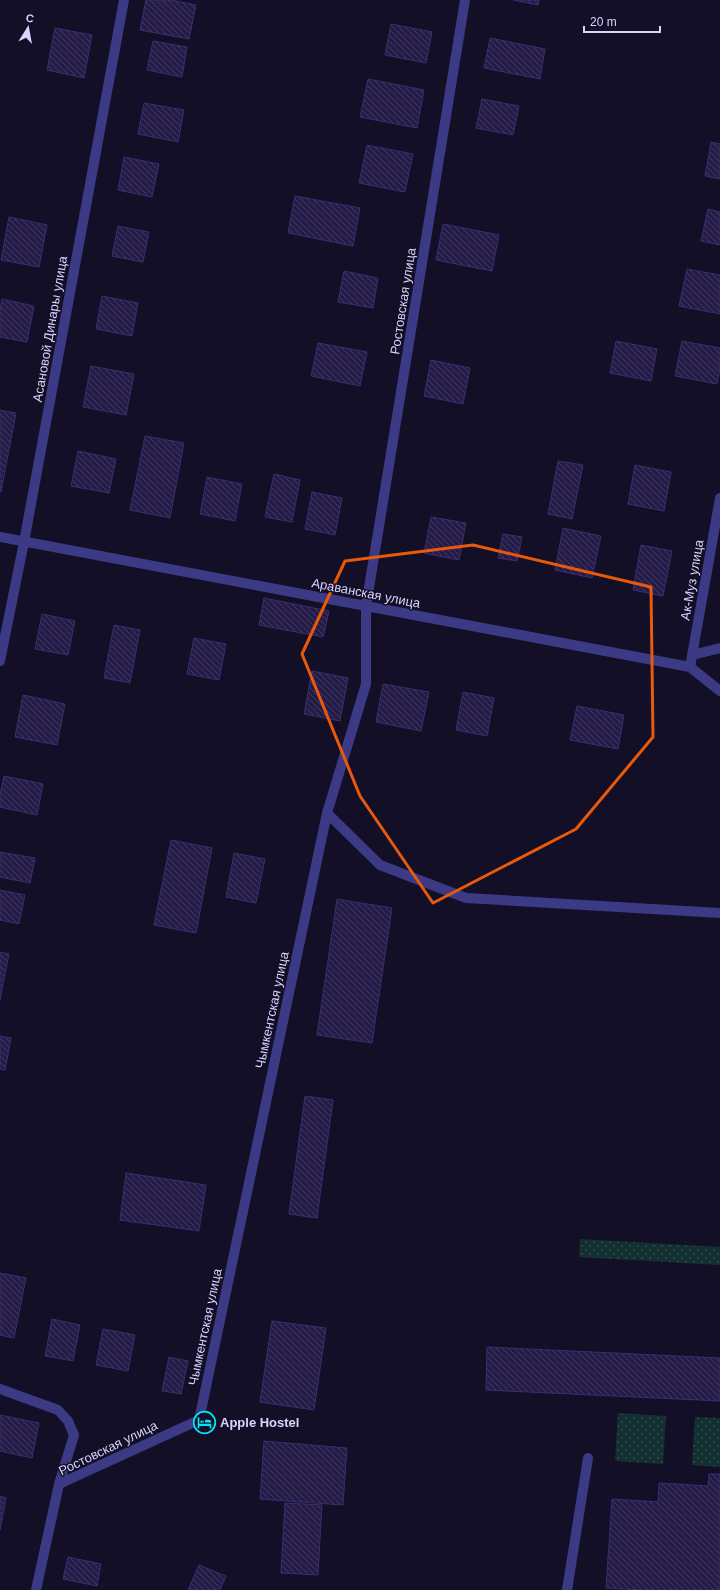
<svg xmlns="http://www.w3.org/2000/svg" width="720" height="1590" font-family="Arial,sans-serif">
	<defs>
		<pattern id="grass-dots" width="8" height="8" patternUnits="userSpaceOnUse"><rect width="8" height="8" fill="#12302f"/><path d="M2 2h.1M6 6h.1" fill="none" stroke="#344d4e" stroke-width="1.8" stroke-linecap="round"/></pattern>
		<pattern id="building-back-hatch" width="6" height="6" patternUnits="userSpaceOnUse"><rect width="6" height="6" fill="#241b47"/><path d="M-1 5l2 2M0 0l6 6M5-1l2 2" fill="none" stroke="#433b63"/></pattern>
	</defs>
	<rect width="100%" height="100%" fill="#130f26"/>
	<path fill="url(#grass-dots)" d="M580 1239 720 1247V1265L579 1257Z
		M618 1413 666 1416 663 1464 615 1461Z
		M695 1417 720 1418V1467L692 1465Z"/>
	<path fill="url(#building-back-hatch)" stroke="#3b2d73" d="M146 0H171L196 5 189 39 140 30Z
		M513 0H539L538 5Z
		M391 24 432 32 426 63 385 55Z
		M55 28 92 35 84 78 47 70Z
		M490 38 545 49 540 79 484 68Z
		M153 41 187 47 182 77 147 70Z
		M368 79 424 90 417 128 360 117Z
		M482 99 519 106 513 135 476 128Z
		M144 103 184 110 178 142 138 134Z
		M711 142 720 144V179L705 176Z
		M367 145 413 154 405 192 359 183Z
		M124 157 159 164 152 197 118 190Z
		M295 196 360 208 353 246 288 233Z
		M708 209 720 212V245L701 241Z
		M9 217 47 225 39 267 1 260Z
		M443 224 499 235 492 271 436 260Z
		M118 226 149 232 143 262 112 256Z
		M687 269 720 275V314L679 306Z
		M344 271 378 278 373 308 338 302Z
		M102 296 138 303 132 336 96 329Z
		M2 299 34 306 27 342 0 337V310Z
		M616 341 657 349 651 381 610 373Z
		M682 341 720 348V368L717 384 675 376Z
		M318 343 367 352 360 386 311 376Z
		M431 360 470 368 463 404 424 396Z
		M91 366 134 374 126 415 83 407Z
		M0 410 16 413 1 492H0Z
		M145 436 184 443 170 518 130 510Z
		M78 451 116 459 109 493 71 486Z
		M558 461 583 465 572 519 548 514Z
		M635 465 671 472 664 511 628 504Z
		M274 474 300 480 292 522 265 517Z
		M207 477 242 484 235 521 200 514Z
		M312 492 342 498 335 535 305 529Z
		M431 517 466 523 459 560 424 553Z
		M563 528 601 536 592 578 555 570Z
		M503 534 522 537 517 561 498 558Z
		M641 545 672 551 663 596 633 590Z
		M264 598 329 611 323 637 259 625Z
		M42 614 75 621 68 655 35 649Z
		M114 625 140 630 130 683 104 678Z
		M194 638 226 644 219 680 187 674Z
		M312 671 348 678 340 721 304 714Z
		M383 684 429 692 421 731 376 722Z
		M463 692 494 698 487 736 456 730Z
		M23 695 65 704 57 745 15 737Z
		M577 706 624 715 618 749 570 740Z
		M4 776 43 784 37 815 0 807V795Z
		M171 840 212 848 196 933 154 925Z
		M0 852 35 858 30 883 0 877Z
		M234 853 265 859 256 903 226 897Z
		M0 890 25 895 19 924 0 920Z
		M337 899 392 908 372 1043 317 1035Z
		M0 952 9 954 0 1000Z
		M0 1036 11 1038 5 1070 0 1069Z
		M305 1096 333 1100 317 1218 289 1214Z
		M126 1173 206 1185 199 1231 120 1220Z
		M0 1273 26 1278 14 1338 0 1335Z
		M52 1319 80 1325 73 1361 45 1356Z
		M272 1321 326 1328 314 1410 260 1402Z
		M103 1329 135 1335 128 1371 96 1365Z
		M487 1347 720 1358V1401L486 1390Z
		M169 1357 188 1361 181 1394 162 1391Z
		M0 1415 39 1423 32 1458 0 1451Z
		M264 1441 347 1448 343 1505 260 1499Z
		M709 1474H720V1590H644L606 1588 612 1499 658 1502 659 1483 708 1486Z
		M0 1496 6 1498 0 1530Z
		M285 1503 322 1505 318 1575 281 1573Z
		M68 1557 101 1564 97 1586 63 1579Z
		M199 1565 226 1576 220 1590H188Z"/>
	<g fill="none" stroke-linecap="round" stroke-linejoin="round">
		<path stroke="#3d3a85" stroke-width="10" d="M0 537 690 667 720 691
			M692 655 720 648
			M0 661 24 542 124 0
			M690 667 720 498
			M327 813 380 865 466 898 720 913
			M0 1389 58 1410 68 1421 74 1435 59 1484
			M36 1590 59 1484 199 1420 327 813 366 684V606L465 0
			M567 1590 588 1458"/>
	</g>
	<path fill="none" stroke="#e8590c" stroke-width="3" stroke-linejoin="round" d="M473 545 651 587 653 737 576 829 433 903 360 796 302 654 345 561Z"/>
	<defs>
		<symbol id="hotel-ring" viewBox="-11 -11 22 22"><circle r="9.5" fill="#130f26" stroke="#00e5ff" stroke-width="1.5"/><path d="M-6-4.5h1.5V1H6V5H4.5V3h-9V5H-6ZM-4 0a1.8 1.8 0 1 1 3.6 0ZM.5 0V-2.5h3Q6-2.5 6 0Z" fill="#00e5ff"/></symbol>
	</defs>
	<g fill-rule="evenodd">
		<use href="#hotel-ring" x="192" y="1410" width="25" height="25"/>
	</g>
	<g text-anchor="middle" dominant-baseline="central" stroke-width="3" stroke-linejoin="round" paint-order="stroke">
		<g font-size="13" fill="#d9d4ff" stroke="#130f26">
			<text transform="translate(403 301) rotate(-81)">Ростовская улица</text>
			<text transform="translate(50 329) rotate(-80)">Асановой Динары улица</text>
			<text transform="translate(692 580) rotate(-80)">Ак-Муз улица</text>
			<text transform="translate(366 593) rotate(11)">Араванская улица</text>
			<text transform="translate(272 1010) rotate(-78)">Чымкентская улица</text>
			<text transform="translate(205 1327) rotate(-78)">Чымкентская улица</text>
			<text transform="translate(108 1448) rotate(-26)">Ростовская улица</text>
		</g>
		<g font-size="13" font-weight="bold" fill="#d9d4ff" stroke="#130f26" text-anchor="start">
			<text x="220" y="1422">Apple Hostel</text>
		</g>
	</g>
	<g transform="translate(28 28) rotate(11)" stroke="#130f26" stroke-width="3" paint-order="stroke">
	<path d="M0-3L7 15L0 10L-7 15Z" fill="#d9d4ff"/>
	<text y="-6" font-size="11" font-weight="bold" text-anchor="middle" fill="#d9d4ff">С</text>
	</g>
	<path d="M584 26v6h76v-6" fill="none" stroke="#d9d4ff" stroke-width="2"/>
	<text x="590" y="26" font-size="12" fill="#d9d4ff" stroke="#130f26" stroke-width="3" paint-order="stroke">20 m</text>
</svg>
